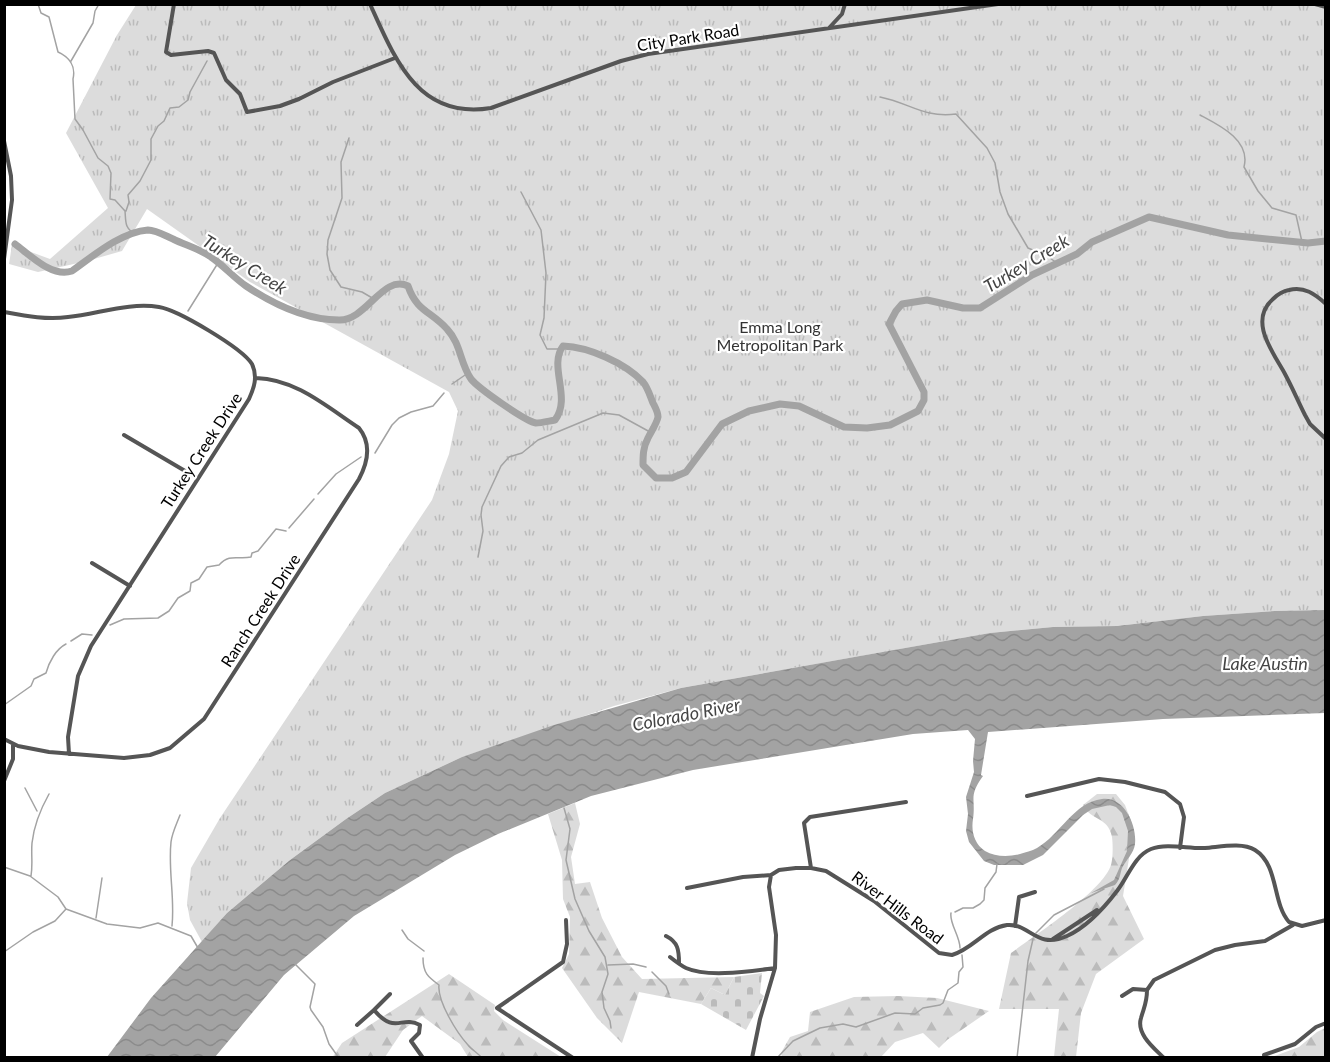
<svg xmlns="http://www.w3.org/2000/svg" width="1330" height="1062" font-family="Lato,sans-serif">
	<defs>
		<pattern id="forest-firs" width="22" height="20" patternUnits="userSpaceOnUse" patternTransform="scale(1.5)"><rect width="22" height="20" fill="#dcdcdc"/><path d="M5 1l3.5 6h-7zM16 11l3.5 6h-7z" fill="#bbb"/></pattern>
		<pattern id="cemetery-stones" width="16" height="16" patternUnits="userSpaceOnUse" patternTransform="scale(1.5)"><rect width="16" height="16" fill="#dcdcdc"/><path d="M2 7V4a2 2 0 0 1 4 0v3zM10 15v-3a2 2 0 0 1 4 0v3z" fill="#bbb"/></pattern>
		<pattern id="park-tufts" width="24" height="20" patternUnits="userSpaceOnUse" patternTransform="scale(1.5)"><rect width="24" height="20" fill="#dcdcdc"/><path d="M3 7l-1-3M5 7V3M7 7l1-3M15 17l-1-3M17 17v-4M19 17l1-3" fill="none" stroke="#bbb"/></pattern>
		<pattern id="water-waves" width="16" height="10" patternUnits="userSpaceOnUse" patternTransform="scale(1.5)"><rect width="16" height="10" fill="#a3a3a3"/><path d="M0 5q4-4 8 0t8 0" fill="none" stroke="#8b8b8b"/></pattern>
	</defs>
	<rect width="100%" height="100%" fill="#fff"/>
	<path fill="url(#forest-firs)" d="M1097 794H1116L1125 805 1131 821V846L1123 896 1144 939 1096 974 1081 1013 1076 1057H1054L1059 1009H999L1011 953C1034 936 1103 891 1111 865 1113 859 1113 844 1112 837 1108 816 1092 822 1083 805Z
		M575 803 580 824 571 857 575 884 590 882 602 918 622 957 642 979 734 977 725 995 711 988 701 1004 639 992 622 1043 597 1018 562 968 569 954 570 917 563 899 562 860 548 814Z
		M449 974 495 1005 494 1011 503 1020 561 1057H468L460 1044 422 1016 403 1030 385 1057 332 1058 342 1043Z
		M898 996 937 998 989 1011 947 1040 939 1048 923 1033 895 1042 881 1057H782L781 1053 790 1037 808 1031 810 1012 854 997Z
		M1325 1028V1057H1272L1299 1047 1317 1032Z"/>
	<path fill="url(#cemetery-stones)" d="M762 973 760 993 764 996 746 1030 701 1004 711 988 725 995 734 977Z"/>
	<path fill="url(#park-tufts)" d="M136 5H1325V610L1275 611 1203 616 1117 626 1053 627 990 633 681 688 614 706 462 757 385 793 346 819 290 860 227 913 202 942 190 920 187 903 191 868 220 818 432 500 449 454 458 411 449 392 250 282 147 209 122 251 87 261 38 272 9 264 12 245 50 259 108 208 66 133 117 35Z"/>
	<path fill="url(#water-waves)" d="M1325 610V713L1163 719 988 732 981 775 983 776C968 797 976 798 973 819 971 831 974 844 985 851 995 857 1009 857 1020 854 1025 852 1032 851 1037 848 1060 835 1074 802 1102 799 1124 796 1137 825 1135 844 1134 853 1126 860 1122 868 1120 874 1120 880 1115 885L1091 893 1114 880 1127 851 1128 831 1122 813 1116 807 1110 805 1092 809 1083 815 1043 855 1023 865H994L984 861 969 842 966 831 968 814 966 797 974 772 973 761 975 739 968 730 913 734 693 770 591 796 498 834 455 855 354 916 284 975 215 1057H107L151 998 227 913 290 860 346 819 385 793 462 757 554 725 681 688 860 656 990 633 1053 627 1117 626 1203 616 1275 611Z"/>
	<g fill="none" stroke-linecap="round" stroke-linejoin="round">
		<path stroke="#a3a3a3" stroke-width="1.5" d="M38 4 41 13 49 17 58 52C69 57 76 66 73 79L75 119 83 130 98 158 108 166 111 173 110 199 115 200 125 211C126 221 124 229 136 234
			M71 61 93 23 95 11 99 4
			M880 97C910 103 923 118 956 114L987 148 995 163 1000 192 1008 214 1028 248 1047 256 1057 263
			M1200 115C1219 125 1251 140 1244 167L1258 191 1272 208 1296 215 1302 242
			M349 138 341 162 342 198 328 240 327 254 330 270 341 287 362 292 374 299
			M521 192 541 230 546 273 544 318 540 335 547 349H560
			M126 211 129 202 128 195 140 181 151 160V139L158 126 164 121 170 108 179 107 188 100 190 92 207 61
			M188 311 218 263
			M452 384 468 373
			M375 453 392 425 399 418 411 412 433 406 444 393
			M318 494 336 474 361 457
			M289 528 314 499
			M478 557 483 531 481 515 482 507 501 466 509 457 522 453 538 440 603 413 619 415 650 432
			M110 625 124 619 158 618 169 611 178 598 190 591 191 583 199 579 207 567 219 565C230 553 238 560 251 557L252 553 258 551 276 529 286 531
			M71 641 82 634 92 635
			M4 705 31 686 34 679 46 673C49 662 56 649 66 644
			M25 788 37 811
			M564 808 570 829 566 860 575 899 589 931 605 957 608 974 602 992 604 1008 610 1021 611 1028
			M4 867 30 876 58 897 66 909 107 924 140 928 158 923 191 936 198 948
			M31 876C33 864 31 855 32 843 34 825 40 810 49 794
			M955 912 963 908H973L980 904 984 900 985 888 996 872 997 864
			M951 913C949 923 960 936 960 948
			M96 918 102 878
			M172 926C175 898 168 870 171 842 172 833 177 823 180 815
			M402 930 408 939 424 951
			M1036 933 1054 915 1104 889
			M4 952 33 932 55 921 66 909
			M423 958C423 973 428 977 439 985 437 1001 457 1033 468 1045 472 1050 478 1053 482 1058
			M294 963 315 984 310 1007 311 1010 323 1027 329 1044 339 1058
			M608 965 633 964 646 967
			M652 972 666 986 669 994
			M777 1058 793 1041 820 1028 843 1024 856 1027 895 1013 915 1014 923 1008 940 1005 943 1003 948 990 958 983 959 972 963 967 962 955
			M1017 1058 1028 961 1033 939"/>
		<path stroke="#a3a3a3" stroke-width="7" d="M15 244C30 255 52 278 72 271 93 256 121 232 148 230 156 230 166 236 173 239 185 245 200 249 211 257 223 265 233 277 246 286 273 304 306 320 339 320 366 321 383 274 408 286 417 312 431 311 447 329 461 344 460 363 471 379 478 388 525 421 536 423 541 423 549 421 555 420 572 398 548 366 563 346 589 347 625 363 643 382 648 388 650 396 653 403 655 407 658 412 658 417 657 423 651 432 648 438 643 447 643 456 643 465L656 478H672L686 472 722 424 749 411 780 404 799 406 844 427 867 428 890 425 918 411 924 400V392L889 324 896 311 902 304 927 300 963 308H980L1032 275 1077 254 1092 242 1149 217 1228 235 1308 243 1326 241"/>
		<path stroke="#555" stroke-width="4" d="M174 4 166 52 171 55 208 51 214 53 226 80 240 94 247 112 280 106 299 99 333 82 395 58
			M370 4C395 59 418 120 491 108L621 61 648 54 998 4
			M1315 4 1326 7
			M829 28 842 14 845 4
			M4 141 11 176 12 200 4 259
			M1326 304C1315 294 1304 286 1289 290 1283 291 1277 295 1273 299 1248 321 1273 352 1285 374 1292 387 1298 401 1305 415L1310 424 1326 439
			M4 312C26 316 47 320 68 317 98 314 129 302 159 307 178 310 242 348 252 364 258 377 254 388 249 399L91 646 78 676 68 737 69 754
			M124 435 197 478
			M92 563 130 586
			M4 739 18 746 49 752 124 758 150 755 170 748 204 719 359 479C368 462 372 444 359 428 327 407 296 379 256 378
			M4 781 13 759V745
			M1027 796 1099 779 1125 782 1165 792 1180 804 1184 817 1180 848
			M811 868 804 823 810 817 906 802
			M687 888 743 877 771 875 779 870 796 868H811L826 871 874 901 939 953 952 955C973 949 985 928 1007 925 1030 923 1036 950 1067 936 1087 927 1104 908 1117 891 1128 877 1134 856 1151 849 1167 843 1189 849 1205 848 1220 847 1242 842 1255 850 1279 865 1272 903 1289 922L1302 926 1326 920
			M566 920 567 944 563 962 497 1008 573 1058
			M1015 926 1019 897 1035 892
			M666 936C678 942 679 950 679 963
			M1053 939 1097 910
			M670 957C675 961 680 965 686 968 708 978 751 971 775 968
			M1147 990C1147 1003 1144 1007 1141 1018 1136 1034 1154 1048 1164 1058
			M390 994 374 1010C395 1035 401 1015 420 1025L419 1033 411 1041 423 1058
			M1122 996 1133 989 1147 990 1154 980 1215 950 1235 945 1265 941 1293 925
			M357 1025 374 1010
			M1264 1055 1295 1044 1316 1027 1326 1023
			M752 1058 760 1019 775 968 776 935 769 887 771 875"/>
	</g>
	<g text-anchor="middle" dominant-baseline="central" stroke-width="4.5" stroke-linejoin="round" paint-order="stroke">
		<g font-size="16" fill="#000" stroke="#fff">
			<text transform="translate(688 37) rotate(-9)">City Park Road</text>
			<text transform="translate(201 450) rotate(-57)">Turkey Creek Drive</text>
			<text transform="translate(260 610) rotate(-57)">Ranch Creek Drive</text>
			<text transform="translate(898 907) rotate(37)">River Hills Road</text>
		</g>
		<g font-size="16" fill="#333" stroke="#fff">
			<text x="780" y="326">Emma Long<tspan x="780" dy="18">Metropolitan Park</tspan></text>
		</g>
		<g font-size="18" font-style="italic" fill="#444" stroke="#fff">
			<text transform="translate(1026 263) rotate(-31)">Turkey Creek</text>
			<text transform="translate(245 264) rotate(32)">Turkey Creek</text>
			<text x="1265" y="663">Lake Austin</text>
			<text transform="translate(686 714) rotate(-11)">Colorado River</text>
		</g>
	</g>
	<rect width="1330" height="1062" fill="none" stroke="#000000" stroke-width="12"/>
</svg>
